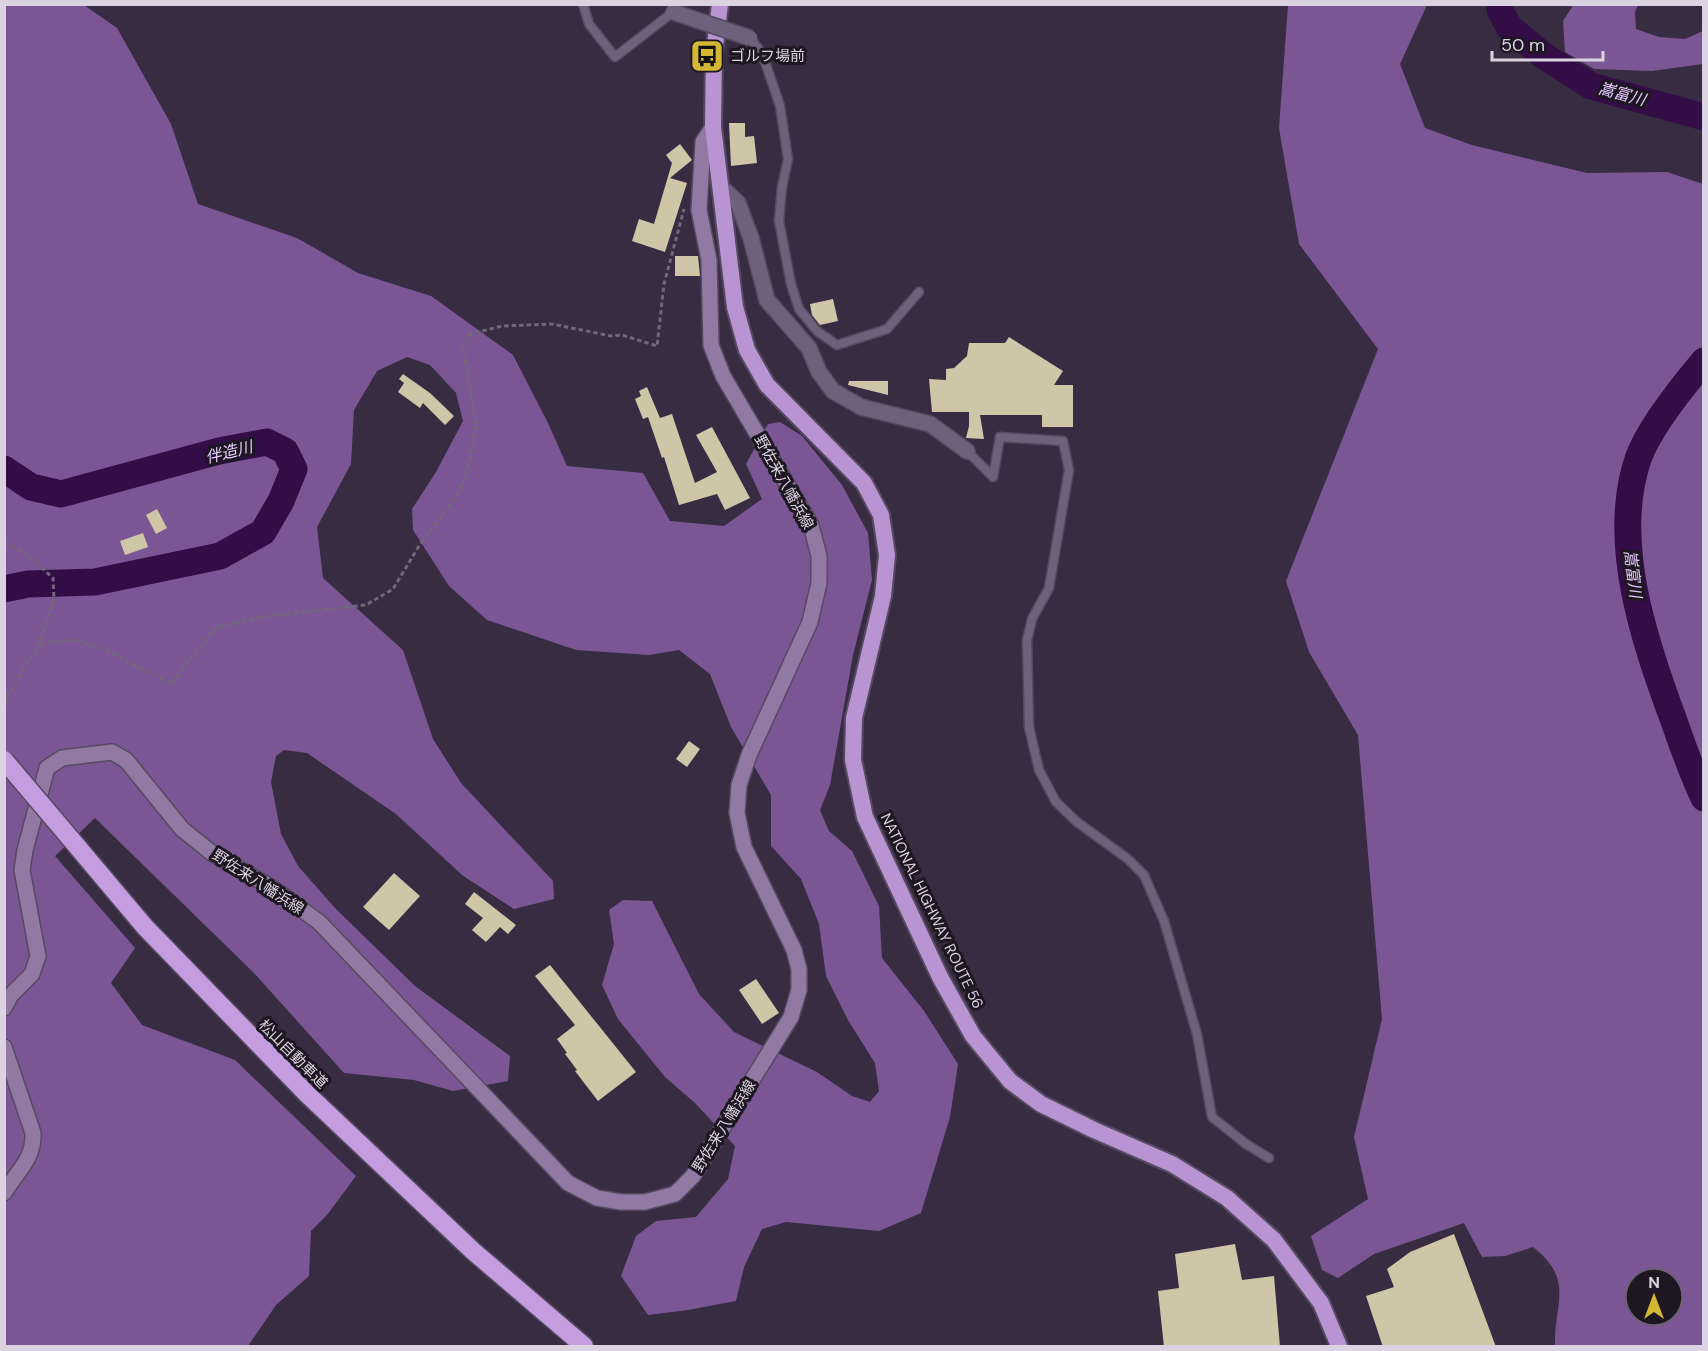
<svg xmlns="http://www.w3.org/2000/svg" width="1708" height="1351" font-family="'DM Sans','Noto Sans JP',sans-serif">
	<rect width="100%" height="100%" fill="#382c42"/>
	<path fill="#7b5694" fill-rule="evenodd" d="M1574 4 1638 5 1635 12 1636 29 1659 37 1685 39 1703 31V64L1652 71 1594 69 1565 52 1563 21Z
		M5 5H84L117 28 171 124 198 204 297 238 358 273 431 296 513 355 548 423 567 466 643 473 670 521 724 526 762 499 746 464 768 424 780 422 802 436 842 485 868 533 872 580 853 655 830 785 820 810 829 831 852 851 879 906 882 958 924 1011 958 1064 950 1117 921 1213 879 1231 786 1222 762 1229 744 1267 736 1301 688 1310 648 1315 621 1276 636 1236 656 1221 696 1217 728 1179 735 1146 695 1103 665 1077 618 1019 602 985 614 944 609 910 623 900 652 901 699 994 734 1032 817 1072 852 1096 870 1102 879 1091 875 1063 848 1020 826 976 819 924 801 879 771 846V795L731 727 710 674 679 650 649 655 576 650 487 620 449 586 413 530 412 509 436 472 463 421 456 393 430 365 407 357 377 371 354 410 351 464 317 527 323 578 403 650 433 739 461 783 553 881 554 899 514 909 462 875 396 814 307 753 284 750 276 756 271 782 281 834 298 866 335 908 415 986 510 1056 508 1081 453 1091 414 1080 344 1073 254 973 95 818 55 856 135 948 111 983 142 1025 235 1060 356 1176 327 1215 311 1231 309 1276 276 1305 248 1346H5Z
		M1288 5H1427L1400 64 1425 128 1472 145 1587 173 1667 172 1703 184V1346H1555C1554 1303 1575 1280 1533 1247L1505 1256 1482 1257 1464 1223 1374 1254 1338 1278 1322 1270 1311 1236 1368 1199 1354 1137 1382 1019 1358 735 1309 652 1286 581 1378 349 1299 244 1279 128ZM1636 1279H1672V1315H1636Z"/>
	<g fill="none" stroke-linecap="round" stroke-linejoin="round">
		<path stroke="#320d46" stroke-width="27" d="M1500 4V10L1509 27 1544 56 1591 86 1704 117
			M1704 361C1682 387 1649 428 1638 459 1610 542 1645 643 1674 721 1683 747 1692 773 1704 798
			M4 469 31 487 61 494 219 451 267 442 285 451 294 469 281 501 263 532 220 556 95 582 28 584 4 589"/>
	</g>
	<path fill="#cec6a7" d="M729 123H745V137L754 136 757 163 731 166Z
		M680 144 692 160 670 178 687 183 665 252 632 241 639 219 654 224 672 163 666 155Z
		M675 256H698L700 276H675Z
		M833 299 838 321 820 325 812 315 810 304Z
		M1009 337 1063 371 1054 385H1073V427H1042V415H980L984 439 966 438 969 426V412H932L929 379 946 380V369L954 368 967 356 969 343H1005Z
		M403 374 430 393 454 416 445 425 423 403 420 408 398 392 404 383 399 379Z
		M849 381H888V395L848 385Z
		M647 387 660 418 672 414 695 483 717 472 696 435 712 427 750 498 725 510 717 494 679 505 664 457 662 458 648 417 643 419 635 399 641 396 639 391Z
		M157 509 167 528 156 534 146 515Z
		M143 533 148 547 125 555 120 541Z
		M689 741 700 749 687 767 676 759Z
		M394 873 420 896 389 930 363 907Z
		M474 892 516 925 508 934 500 927 486 942 472 930 483 918 465 904Z
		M550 965 636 1072 598 1101 575 1071 577 1070 565 1054 567 1053 557 1039 575 1025 535 976Z
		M756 979 779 1013 762 1024 739 990Z
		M1454 1234 1496 1347H1383L1366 1296 1394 1287 1387 1269 1410 1252Z
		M1235 1244 1242 1280 1274 1276 1280 1347H1164L1158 1291 1179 1288 1175 1254Z"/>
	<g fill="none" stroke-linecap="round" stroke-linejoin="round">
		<defs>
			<path id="service" d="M583 4 589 24 615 57 673 12
				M750 38 762 53 780 106 788 159 782 187 779 221 791 284 799 309 817 331 837 345 887 329 919 292
				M967 451 993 477 1000 437 1063 441 1069 470 1049 588 1032 619 1027 640 1029 727 1039 770 1056 802 1077 822 1128 859 1144 875 1164 921 1197 1034 1212 1117 1246 1144 1269 1158"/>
			<path id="minor" d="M720 186 738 203 751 238 767 300 809 348 819 372 833 391 861 407 930 424 967 451"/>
			<path id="secondary" d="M4 1008 11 995 32 974 38 956 22 870 25 850 47 768 62 758 112 752 126 760 182 829 213 854 271 887 319 922 568 1183 597 1198 621 1202H645L675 1194 693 1176 791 1017 799 990V969L794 950 744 847 737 813 739 785 749 755 810 622 819 583V556L811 525 723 376 711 345 709 260 699 210 703 142 713 127
				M4 1047 33 1133C34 1160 17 1171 4 1193"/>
			<path id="trunk" d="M720 4 714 53 713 127 735 307 747 350 767 385 864 483 881 515 887 555 883 596 854 718 853 760 865 817 940 977 973 1036 1010 1081 1041 1104 1094 1130 1172 1164 1227 1198 1274 1240 1321 1303 1339 1346"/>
			<path id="motorway" d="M70 838 145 927 307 1094 473 1251 584 1346"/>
		</defs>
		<use href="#service" stroke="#554a5f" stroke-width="11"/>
		<use href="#minor" stroke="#554a5f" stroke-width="18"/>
		<use href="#secondary" stroke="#554a5f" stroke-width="18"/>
		<use href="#trunk" stroke="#554a5f" stroke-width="20"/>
		<use href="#motorway" stroke="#554a5f" stroke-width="21"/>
		<path stroke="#72677a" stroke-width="3" stroke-dasharray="4.5 3" stroke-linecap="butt" d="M4 543 23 551 53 578 54 600 40 643 8 696 4 711
			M40 643 76 640 104 649 171 684 215 628 261 617 366 605 393 589 419 546 460 491 471 455 476 424 463 348 470 334 502 326 552 324 611 336 622 335 657 346 664 284 684 209"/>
		<use href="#service" stroke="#6f607b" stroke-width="8"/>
		<use href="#minor" stroke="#6f607b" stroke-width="15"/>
		<use href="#secondary" stroke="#9279a4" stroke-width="15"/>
		<use href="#trunk" stroke="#b894d2" stroke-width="16"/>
		<use href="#motorway" stroke="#c49de1" stroke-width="18"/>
		<defs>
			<path id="minor-bridge" d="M673 12 750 38"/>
			<path id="motorway-bridge" d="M4 760 70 838"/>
		</defs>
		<use href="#minor-bridge" stroke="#554a5f" stroke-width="18" stroke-linecap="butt"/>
		<use href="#motorway-bridge" stroke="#554a5f" stroke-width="21" stroke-linecap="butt"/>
		<use href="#minor-bridge" stroke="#6f607b" stroke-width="15"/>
		<use href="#motorway-bridge" stroke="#c49de1" stroke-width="18"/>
	</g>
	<defs>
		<symbol id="bus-square" viewBox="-11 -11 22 22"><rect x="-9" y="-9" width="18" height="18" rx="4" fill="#d4b635" stroke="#1d1721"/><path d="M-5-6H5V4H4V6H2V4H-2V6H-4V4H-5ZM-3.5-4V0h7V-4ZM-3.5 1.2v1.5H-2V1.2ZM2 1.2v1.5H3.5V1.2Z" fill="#111"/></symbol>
	</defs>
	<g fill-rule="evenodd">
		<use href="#bus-square" x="688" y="37" width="38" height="38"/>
	</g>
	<g text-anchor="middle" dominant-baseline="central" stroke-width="6" stroke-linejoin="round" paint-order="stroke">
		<g font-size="15" fill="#dbd3e1" stroke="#1d1721" text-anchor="start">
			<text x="730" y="56">ゴルフ場前</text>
		</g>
		<g font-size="15" fill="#dbd3e1" stroke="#1d1721">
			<text transform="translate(784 482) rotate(61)">野佐来八幡浜線</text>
			<text transform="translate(258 882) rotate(33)">野佐来八幡浜線</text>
			<text transform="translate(932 911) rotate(64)">NATIONAL HIGHWAY ROUTE 56</text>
			<text transform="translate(293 1054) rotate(45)">松山自動車道</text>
			<text transform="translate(724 1126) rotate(-58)">野佐来八幡浜線</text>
		</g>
		<g font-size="16" font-style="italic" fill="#e7c9fe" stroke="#1d1721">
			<text transform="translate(1622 94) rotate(15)">嵩富川</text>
			<text transform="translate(229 452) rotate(-14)">伴造川</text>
			<text transform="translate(1633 574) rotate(83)">嵩富川</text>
		</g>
	</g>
	<rect width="1708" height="1351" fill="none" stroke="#dbd3e1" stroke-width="12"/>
	<g transform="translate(1654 1297)"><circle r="28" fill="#1d1721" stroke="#69626e" stroke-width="1.5"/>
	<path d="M0-4.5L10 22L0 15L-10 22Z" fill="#d4b635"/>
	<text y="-9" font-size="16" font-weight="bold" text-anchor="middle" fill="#dbd3e1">N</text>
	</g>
	<path d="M1492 51v9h111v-9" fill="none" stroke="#dbd3e1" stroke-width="3"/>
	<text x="1501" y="51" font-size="18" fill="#dbd3e1" stroke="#1d1721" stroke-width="4.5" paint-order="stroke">50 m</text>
</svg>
